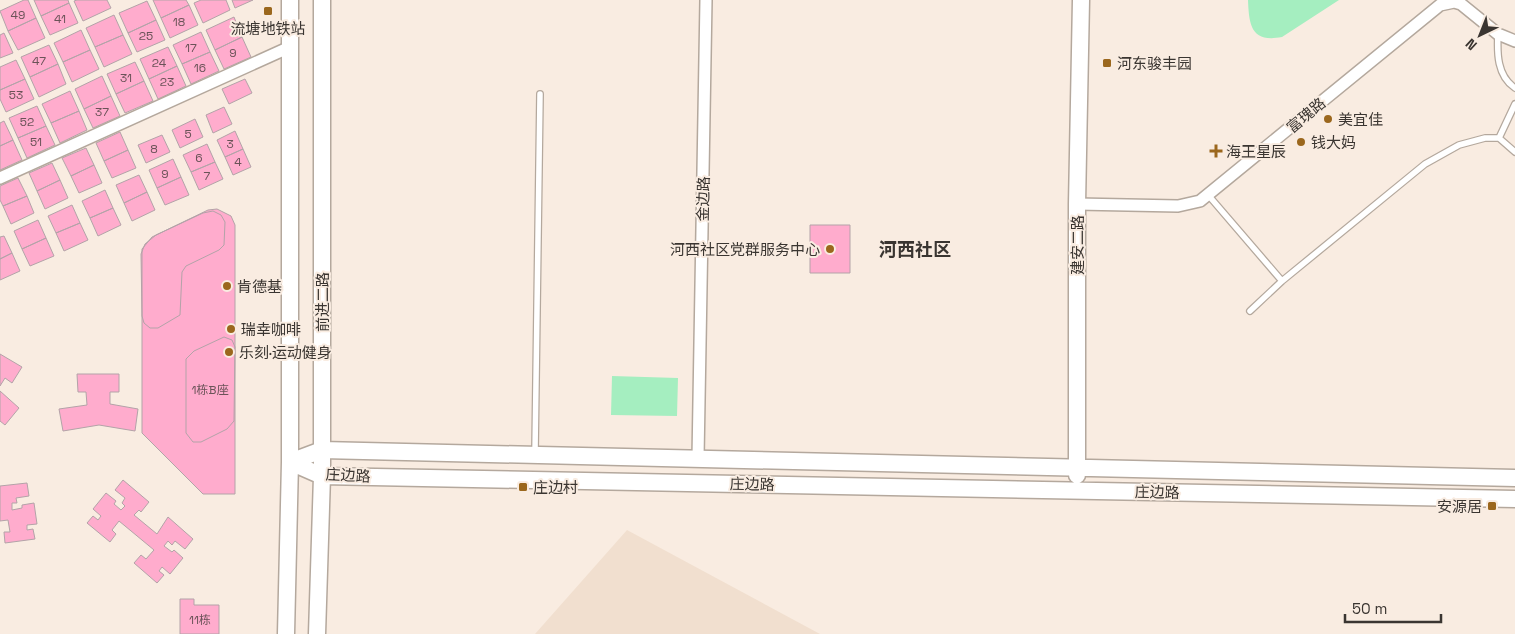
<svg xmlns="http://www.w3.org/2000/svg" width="1515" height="634" font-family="'Space Grotesk','Noto Sans SC',sans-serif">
	<rect width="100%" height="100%" fill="#f9ece1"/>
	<path fill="#f1dfcf" d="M627 530 820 634H535Z"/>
	<path fill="#a5eec0" d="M1248 0H1339L1282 37C1251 43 1249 25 1248 0Z
		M612 376 678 378 677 416 611 415Z"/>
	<path fill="#ffaccd" stroke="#b3a3a8" d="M24 0H28L36 18 8 31 0 11Z
		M34 0H68L69 3 41 16Z
		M77 0H107L111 8 83 21 74 1Z
		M153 0H186L189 5 161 18Z
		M201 0H226L230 10 203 23 194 3Z
		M232 0H253L235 8Z
		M147 1 156 20 128 33 119 13Z
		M69 3 78 23 50 35 41 16Z
		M189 5 198 25 170 38 161 18Z
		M114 15 123 35 95 47 86 28Z
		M234 17 242 37 215 50 206 30Z
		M36 18 45 38 18 50 8 31Z
		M156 20 165 40 137 52 128 33Z
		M81 30 90 50 63 62 54 43Z
		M201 32 210 52 182 64 173 45Z
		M4 33 13 53 0 58V35Z
		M123 35 132 54 104 67 95 47Z
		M242 37 251 57 224 69 215 50Z
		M49 45 58 64 30 77 21 57Z
		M168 47 177 66 149 79 140 59Z
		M90 50 99 69 72 82 63 62Z
		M210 52 219 71 191 84 182 64Z
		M16 60 25 79 0 90V67Z
		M135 62 144 81 116 94 107 74Z
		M58 64 66 84 39 97 30 77Z
		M177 66 186 86 158 99 149 79Z
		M102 76 111 96 84 109 75 89Z
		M25 79 34 99 6 112 0 99V90Z
		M245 79 252 93 229 104 222 89Z
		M144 81 153 101 125 113 116 94Z
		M70 91 79 111 51 123 42 104Z
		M111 96 120 116 93 128 84 109Z
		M37 106 46 126 18 138 9 118Z
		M224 107 232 124 213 133 206 115Z
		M79 111 87 130 60 143 51 123Z
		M195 119 203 137 180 148 172 130Z
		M4 121 13 140 0 146V123Z
		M46 126 55 145 27 158 18 138Z
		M235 131 243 149 225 157 217 140Z
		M120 132 128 150 104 161 96 143Z
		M162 135 170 152 146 163 138 145Z
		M13 140 22 160 0 170V146Z
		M207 144 215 162 191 172 183 155Z
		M86 148 94 165 71 176 62 158Z
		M243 149 251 167 233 175 225 157Z
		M128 150 136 168 112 178 104 161Z
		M173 159 181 177 157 188 149 170Z
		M215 162 223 179 199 190 191 172Z
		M52 163 60 180 37 191 29 173Z
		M94 165 102 183 79 193 71 176Z
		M139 175 147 192 124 203 116 185Z
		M181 177 189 195 165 205 157 188Z
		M18 178 27 196 3 206 0 200V186Z
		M60 180 68 198 45 209 37 191Z
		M105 190 113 208 90 218 82 201Z
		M147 192 155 210 132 221 124 203Z
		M27 196 34 213 11 224 3 206Z
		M72 205 80 223 56 233 48 216Z
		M113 208 121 225 98 236 90 218Z
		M217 209 231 216 235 225V494H203L142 433V249L152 237 208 210Z
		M213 211 221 215 225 222 224 245 219 250 186 266 182 272 180 315 158 328H150L144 323 142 316 141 254 145 244 156 235 203 213Z
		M38 220 46 238 22 249 14 231Z
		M80 223 88 240 64 251 56 233Z
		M810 225H850V273H810Z
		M4 236 12 253 0 259V237Z
		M46 238 54 256 30 266 22 249Z
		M12 253 20 271 0 280V259Z
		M224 337 232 340 235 347 234 421 227 429 201 442H193L186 433V359L194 351Z
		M0 354 22 367 12 383 5 378 0 386Z
		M77 374H119V392H110V404L138 409 135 431 99 425 63 431 59 409 87 405 86 392H78Z
		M0 391 19 408 5 425 0 421Z
		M123 480 149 502 141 512 139 510 134 515 157 534 168 517 193 539 185 549 175 541 172 545 168 541 164 546 172 552 174 550 183 558 170 574 162 567 159 571 164 575 157 583 134 563 141 555 146 559 154 550 119 521 112 530 116 534 110 542 87 523 93 516 98 520 101 516 93 509 106 493 116 501 114 504 121 510 125 506 122 503 125 498 115 490Z
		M27 483 29 496 16 498 17 503H12V510L22 508V505L34 503 37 524 27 525V530L33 529 35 539 5 543 4 532H10L8 520 0 521V486Z
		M180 599H194V605H219V634H180Z"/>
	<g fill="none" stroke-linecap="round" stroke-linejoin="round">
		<defs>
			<path id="service" d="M1498 34C1497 53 1497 76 1515 88
				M1499 138 1515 104
				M1209 196 1282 281
				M1250 311 1282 281 1425 164 1459 145 1485 138H1499L1515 152
				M535 452 540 94"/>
			<path id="minor" d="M0 178 290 47
				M1077 204 1178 206 1200 201 1440 5 1454 2 1461 4 1498 34 1515 41
				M698 458 706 0"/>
			<path id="secondary" d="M290 462 322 476 1515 499
				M290 462 322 450 1515 478
				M1077 475V204L1081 0
				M286 634 290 462V0
				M317 634 322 476V0"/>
		</defs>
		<use href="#service" stroke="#b4a89d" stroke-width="8"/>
		<use href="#minor" stroke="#b4a89d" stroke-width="14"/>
		<use href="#secondary" stroke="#b4a89d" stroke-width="19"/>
		<use href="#service" stroke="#fff" stroke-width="5.5"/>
		<use href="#minor" stroke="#fff" stroke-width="11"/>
		<use href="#secondary" stroke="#fff" stroke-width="16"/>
	</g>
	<g fill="#9b671d" stroke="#f9ece1" stroke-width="2">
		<rect x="263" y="6" width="10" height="10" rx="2.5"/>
		<rect x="1102" y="58" width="10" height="10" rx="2.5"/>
		<circle cx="1328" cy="119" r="5"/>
		<circle cx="1301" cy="142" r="5"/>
		<path d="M1213.5 143.5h5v5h5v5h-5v5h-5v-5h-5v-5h5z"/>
		<circle cx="830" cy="249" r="5"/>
		<circle cx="227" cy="286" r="5"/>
		<circle cx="231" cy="329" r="5"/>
		<circle cx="229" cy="352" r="5"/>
		<rect x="518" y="482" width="10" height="10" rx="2.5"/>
		<rect x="1487" y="501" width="10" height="10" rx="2.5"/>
	</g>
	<g text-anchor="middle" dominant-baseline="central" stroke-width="4" stroke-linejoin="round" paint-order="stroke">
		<g font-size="12" fill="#6b5358">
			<text x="18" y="15">49</text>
			<text x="60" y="19">41</text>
			<text x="179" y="22">18</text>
			<text x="146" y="36">25</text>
			<text x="191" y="48">17</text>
			<text x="233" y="53">9</text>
			<text x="39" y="61">47</text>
			<text x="159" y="63">24</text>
			<text x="200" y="68">16</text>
			<text x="126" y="78">31</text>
			<text x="167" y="82">23</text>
			<text x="16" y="95">53</text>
			<text x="102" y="112">37</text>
			<text x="27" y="122">52</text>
			<text x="188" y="134">5</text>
			<text x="36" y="142">51</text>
			<text x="230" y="144">3</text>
			<text x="154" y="149">8</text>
			<text x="199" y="158">6</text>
			<text x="238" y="162">4</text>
			<text x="165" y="174">9</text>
			<text x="207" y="176">7</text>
			<text x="210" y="390">1栋B座</text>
			<text x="200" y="620">11栋</text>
		</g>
		<g font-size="15" fill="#3a3531" stroke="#f9ece1" text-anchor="start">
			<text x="268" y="28" text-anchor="middle">流塘地铁站</text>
			<text x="1117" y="63">河东骏丰园</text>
			<text x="1338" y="119">美宜佳</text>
			<text x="1311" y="142">钱大妈</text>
			<text x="1226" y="151">海王星辰</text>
			<text x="820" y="249" text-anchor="end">河西社区党群服务中心</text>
			<text x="237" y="286">肯德基</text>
			<text x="241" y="329">瑞幸咖啡</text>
			<text x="239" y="352">乐刻·运动健身</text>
			<text x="533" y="487">庄边村</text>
			<text x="1482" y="506" text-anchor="end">安源居</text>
		</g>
		<g font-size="15" fill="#3a3531" stroke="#f9ece1">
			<text transform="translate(1306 115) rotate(-40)">富瑰路</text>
			<text transform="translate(703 199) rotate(-89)">金边路</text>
			<text transform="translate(1077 245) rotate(-90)">建安二路</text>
			<text transform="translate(322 302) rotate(-90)">前进二路</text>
			<text transform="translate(348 475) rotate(3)">庄边路</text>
			<text transform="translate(752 484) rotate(1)">庄边路</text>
			<text transform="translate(1157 492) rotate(1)">庄边路</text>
		</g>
		<g font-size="18" font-weight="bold" fill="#3a3531" stroke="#f9ece1">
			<text x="915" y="249">河西社区</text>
		</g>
	</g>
	<g transform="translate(1480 35) rotate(223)" stroke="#f9ece1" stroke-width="4" paint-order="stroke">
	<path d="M0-4L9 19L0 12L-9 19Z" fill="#3a3531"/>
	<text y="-8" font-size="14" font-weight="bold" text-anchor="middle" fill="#3a3531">N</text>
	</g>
	<path d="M1345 614v8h96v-8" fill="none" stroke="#3a3531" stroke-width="2.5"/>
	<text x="1352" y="614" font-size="15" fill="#3a3531" stroke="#f9ece1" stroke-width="4" paint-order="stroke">50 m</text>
</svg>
